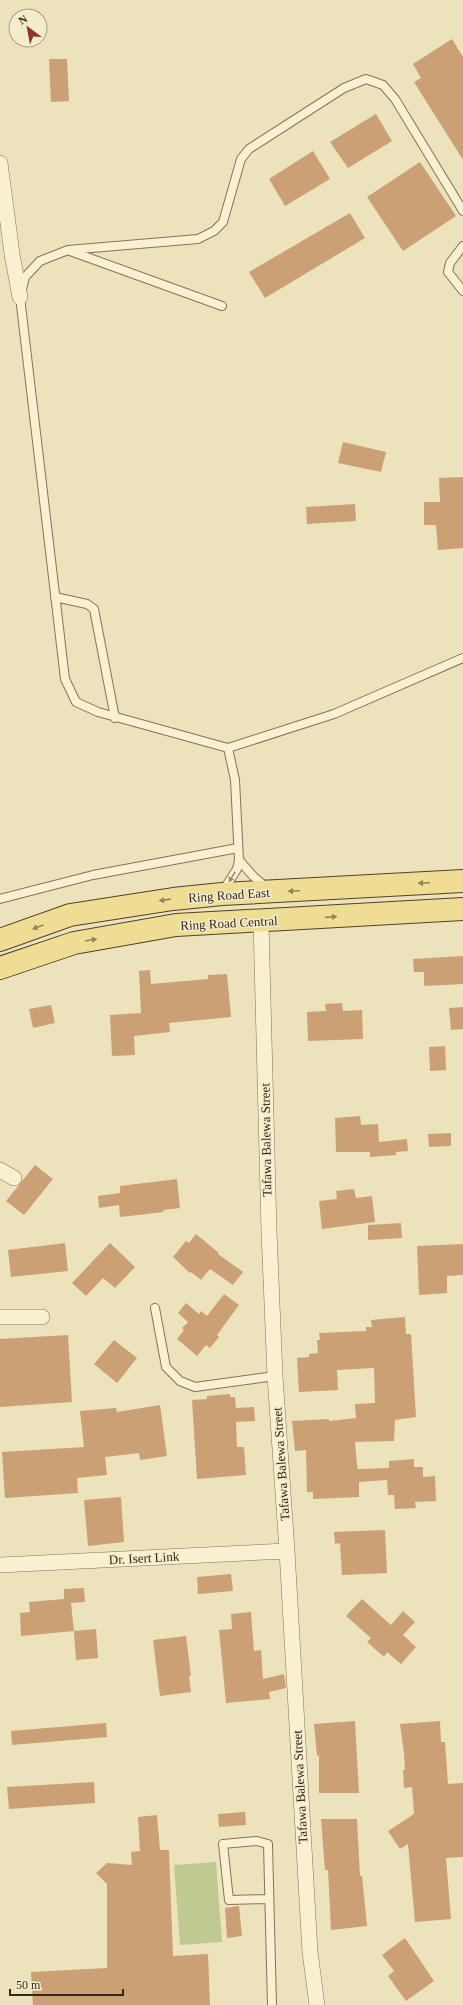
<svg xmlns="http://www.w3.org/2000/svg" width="463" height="2005" font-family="'Times New Roman',serif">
	<rect width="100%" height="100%" fill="#ece3bd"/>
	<path fill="#beca92" d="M216 1862 222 1942 180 1945 174 1865Z"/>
	<path fill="#caa074" d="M452 39 463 57V160L414 82 421 78 413 64Z
		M49 59H67L69 101 51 102Z
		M376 114 392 141 348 168 330 142Z
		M313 151 330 179 285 206 269 179Z
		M420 162 456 216 403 251 367 197Z
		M350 213 365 238 265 298 249 272Z
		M343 442 386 452 381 472 338 463Z
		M463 477V548L438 550 436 525H424V502H440L439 478Z
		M355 504 356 521 307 524 306 507Z
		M463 956V984L424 986V972H414L413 959Z
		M150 970 151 984 208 979V975L227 974 231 1017 169 1023 170 1032 134 1036 135 1055 112 1056 110 1015 141 1013 139 971Z
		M342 1003 343 1011 362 1010 363 1039 308 1041 307 1012 326 1011 325 1004Z
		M51 1005 55 1023 33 1028 29 1009Z
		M463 1007V1029L451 1030 449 1008Z
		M445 1046 446 1070 430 1071 429 1047Z
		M360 1116 361 1125 378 1124 379 1142 407 1139 408 1151 396 1152V1155L370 1157V1152H336L335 1118Z
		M451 1133V1146L429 1147 428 1134Z
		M35 1165 53 1179 24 1215 6 1201Z
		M177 1179 180 1208 163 1210 164 1212 120 1217 119 1205 99 1208 98 1196 120 1193V1186Z
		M354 1189 356 1198 372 1196 375 1222 322 1229 319 1201 337 1199 336 1191Z
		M401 1223 402 1238 368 1240V1225Z
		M196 1234 219 1253 218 1254 243 1272 233 1285 210 1269 201 1280 191 1272 190 1273 173 1257 186 1241 189 1243Z
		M65 1243 68 1271 11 1277 8 1250Z
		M110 1243 135 1267 115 1288 103 1278 86 1296 72 1283Z
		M463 1244V1275L447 1276V1293L419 1295 417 1246Z
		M224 1294 239 1305 217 1335 219 1337 210 1348 206 1345 197 1356 177 1339 184 1330 182 1328 188 1322 178 1313 186 1303 199 1314 201 1311 207 1316Z
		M405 1317 406 1334H411L416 1417 395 1420 394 1441 355 1442 357 1466 358 1469 389 1468V1461L414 1459V1467H423V1477L435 1476 436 1501 415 1502 416 1508 395 1509 394 1495H388L387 1480 359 1482V1497L313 1499V1492H307L306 1450 295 1451 292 1421 329 1419V1421L356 1418 355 1404 375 1403 374 1368 337 1370 338 1390 299 1392 297 1358 309 1357V1354L318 1353 317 1340H320L319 1333 366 1331V1327H372L371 1320Z
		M68 1335 72 1402 0 1407V1339Z
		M114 1340 137 1358 117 1383 94 1364Z
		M230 1394V1397H235L236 1408 254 1407 255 1421 236 1422 237 1447H244L246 1475 197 1479 192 1400 207 1399V1396Z
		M160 1405 167 1456 140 1460 139 1453 105 1457 107 1475 77 1478 78 1493 5 1498 2 1452 84 1447 80 1411 116 1408 117 1412Z
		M121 1497 124 1542 88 1546 84 1500Z
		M385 1530 387 1573 342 1575 340 1543 335 1544 334 1532Z
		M231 1574 233 1591 198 1594 197 1577Z
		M84 1588 85 1602 71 1603 74 1631 21 1636 20 1613 30 1612 29 1602 64 1599V1589Z
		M362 1599 391 1625 403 1611 415 1622 403 1635 416 1647 401 1664 387 1652 384 1657 367 1642 371 1638 346 1616Z
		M251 1612 254 1651 261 1650 263 1679 284 1674 286 1688 269 1692 270 1699 226 1703 219 1630 232 1629 231 1614Z
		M96 1629 98 1658 76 1660 74 1631Z
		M186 1636 191 1676H189L191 1692 160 1696 153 1640Z
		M355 1721 359 1793H319V1755L317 1756 314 1724Z
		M440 1721 441 1742H445L448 1784 463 1783V1857L446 1858 451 1919 415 1922 408 1844 400 1849 388 1831 414 1814 412 1787 404 1788 403 1770H405L404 1753 400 1724Z
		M106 1723 107 1737 12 1745 11 1731Z
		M94 1782 95 1803 9 1809 7 1787Z
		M245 1812 246 1825 219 1827 218 1814Z
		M157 1815 160 1850H169L173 1956 208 1954 210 2005H33L31 1972 107 1968V1884L96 1873 107 1863 132 1865 131 1852 140 1851 138 1817Z
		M321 1819H357L360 1876H362L367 1926 331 1930 328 1870H325Z
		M239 1906 242 1936 227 1938 225 1908Z
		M405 1938 434 1981 406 2001 388 1976 394 1971 382 1955Z"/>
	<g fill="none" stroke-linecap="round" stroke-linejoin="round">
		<defs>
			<path id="service" d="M463 246 450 263 448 272 463 291
				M70 251 222 306
				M55 597 87 604 94 609 115 718
				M228 748 334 714 463 658
				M239 860 253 876 267 888
				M223 891 237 869 239 860 235 780 228 748 98 712 76 702 65 679 20 297 25 277 40 261 68 250 198 239 214 231 223 222 241 159 249 149 344 88 366 79 383 85 395 99 463 211
				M0 899 93 875 238 848
				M155 1308 166 1367 180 1381 195 1387 275 1376
				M268 1899 229 1900 223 1844 257 1841 268 1844 272 2005"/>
			<path id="minor" d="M0 163 12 254 20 297
				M261 922 269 1231 275 1376 287 1551 310 1952 317 2005
				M0 1170 14 1178
				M0 1317H42
				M0 1565 287 1551"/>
			<path id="primary" d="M0 940 70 915 173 899 222 894 463 881
				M0 968 74 943 176 925 463 909"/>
		</defs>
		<use href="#service" stroke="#847357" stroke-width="10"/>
		<use href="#minor" stroke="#847357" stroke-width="16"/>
		<use href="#primary" stroke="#51412c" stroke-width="24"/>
		<use href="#service" stroke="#f8f0d0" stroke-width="8"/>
		<use href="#minor" stroke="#f8f0d0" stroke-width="15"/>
		<use href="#primary" stroke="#f0dd94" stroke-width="22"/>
	</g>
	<defs><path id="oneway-solid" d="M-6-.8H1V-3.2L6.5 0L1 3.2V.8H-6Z"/></defs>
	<use fill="#968c76" href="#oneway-solid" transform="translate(232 877) rotate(122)"/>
	<g fill="#928358">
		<use href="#oneway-solid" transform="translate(424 883) rotate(177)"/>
		<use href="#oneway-solid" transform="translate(294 891) rotate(177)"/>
		<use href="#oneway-solid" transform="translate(165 900) rotate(171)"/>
		<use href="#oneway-solid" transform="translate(331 917) rotate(-4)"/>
		<use href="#oneway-solid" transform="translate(38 927) rotate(160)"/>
		<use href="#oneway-solid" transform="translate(91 940) rotate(-10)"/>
	</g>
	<g text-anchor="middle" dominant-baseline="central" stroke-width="3" stroke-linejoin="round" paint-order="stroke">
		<g font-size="13" fill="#33291b" stroke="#f4edcd">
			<text transform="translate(229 895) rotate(-4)">Ring Road East</text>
			<text transform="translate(229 923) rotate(-3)">Ring Road Central</text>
			<text transform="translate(266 1140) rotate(-91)">Tafawa Balewa Street</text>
			<text transform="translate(281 1464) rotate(-94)">Tafawa Balewa Street</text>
			<text transform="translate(144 1558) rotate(-3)">Dr. Isert Link</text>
			<text transform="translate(300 1787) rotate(-93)">Tafawa Balewa Street</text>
		</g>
	</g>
	<g transform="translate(28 28) rotate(328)"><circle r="19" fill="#f4edcd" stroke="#a79f86"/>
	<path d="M0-3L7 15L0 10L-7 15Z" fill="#923228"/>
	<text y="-6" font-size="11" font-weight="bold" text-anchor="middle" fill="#33291b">N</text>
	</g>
	<path d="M10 1989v6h113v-6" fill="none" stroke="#33291b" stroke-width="2"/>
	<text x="16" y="1989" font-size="12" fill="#33291b" stroke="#f4edcd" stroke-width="3" paint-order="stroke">50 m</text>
</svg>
